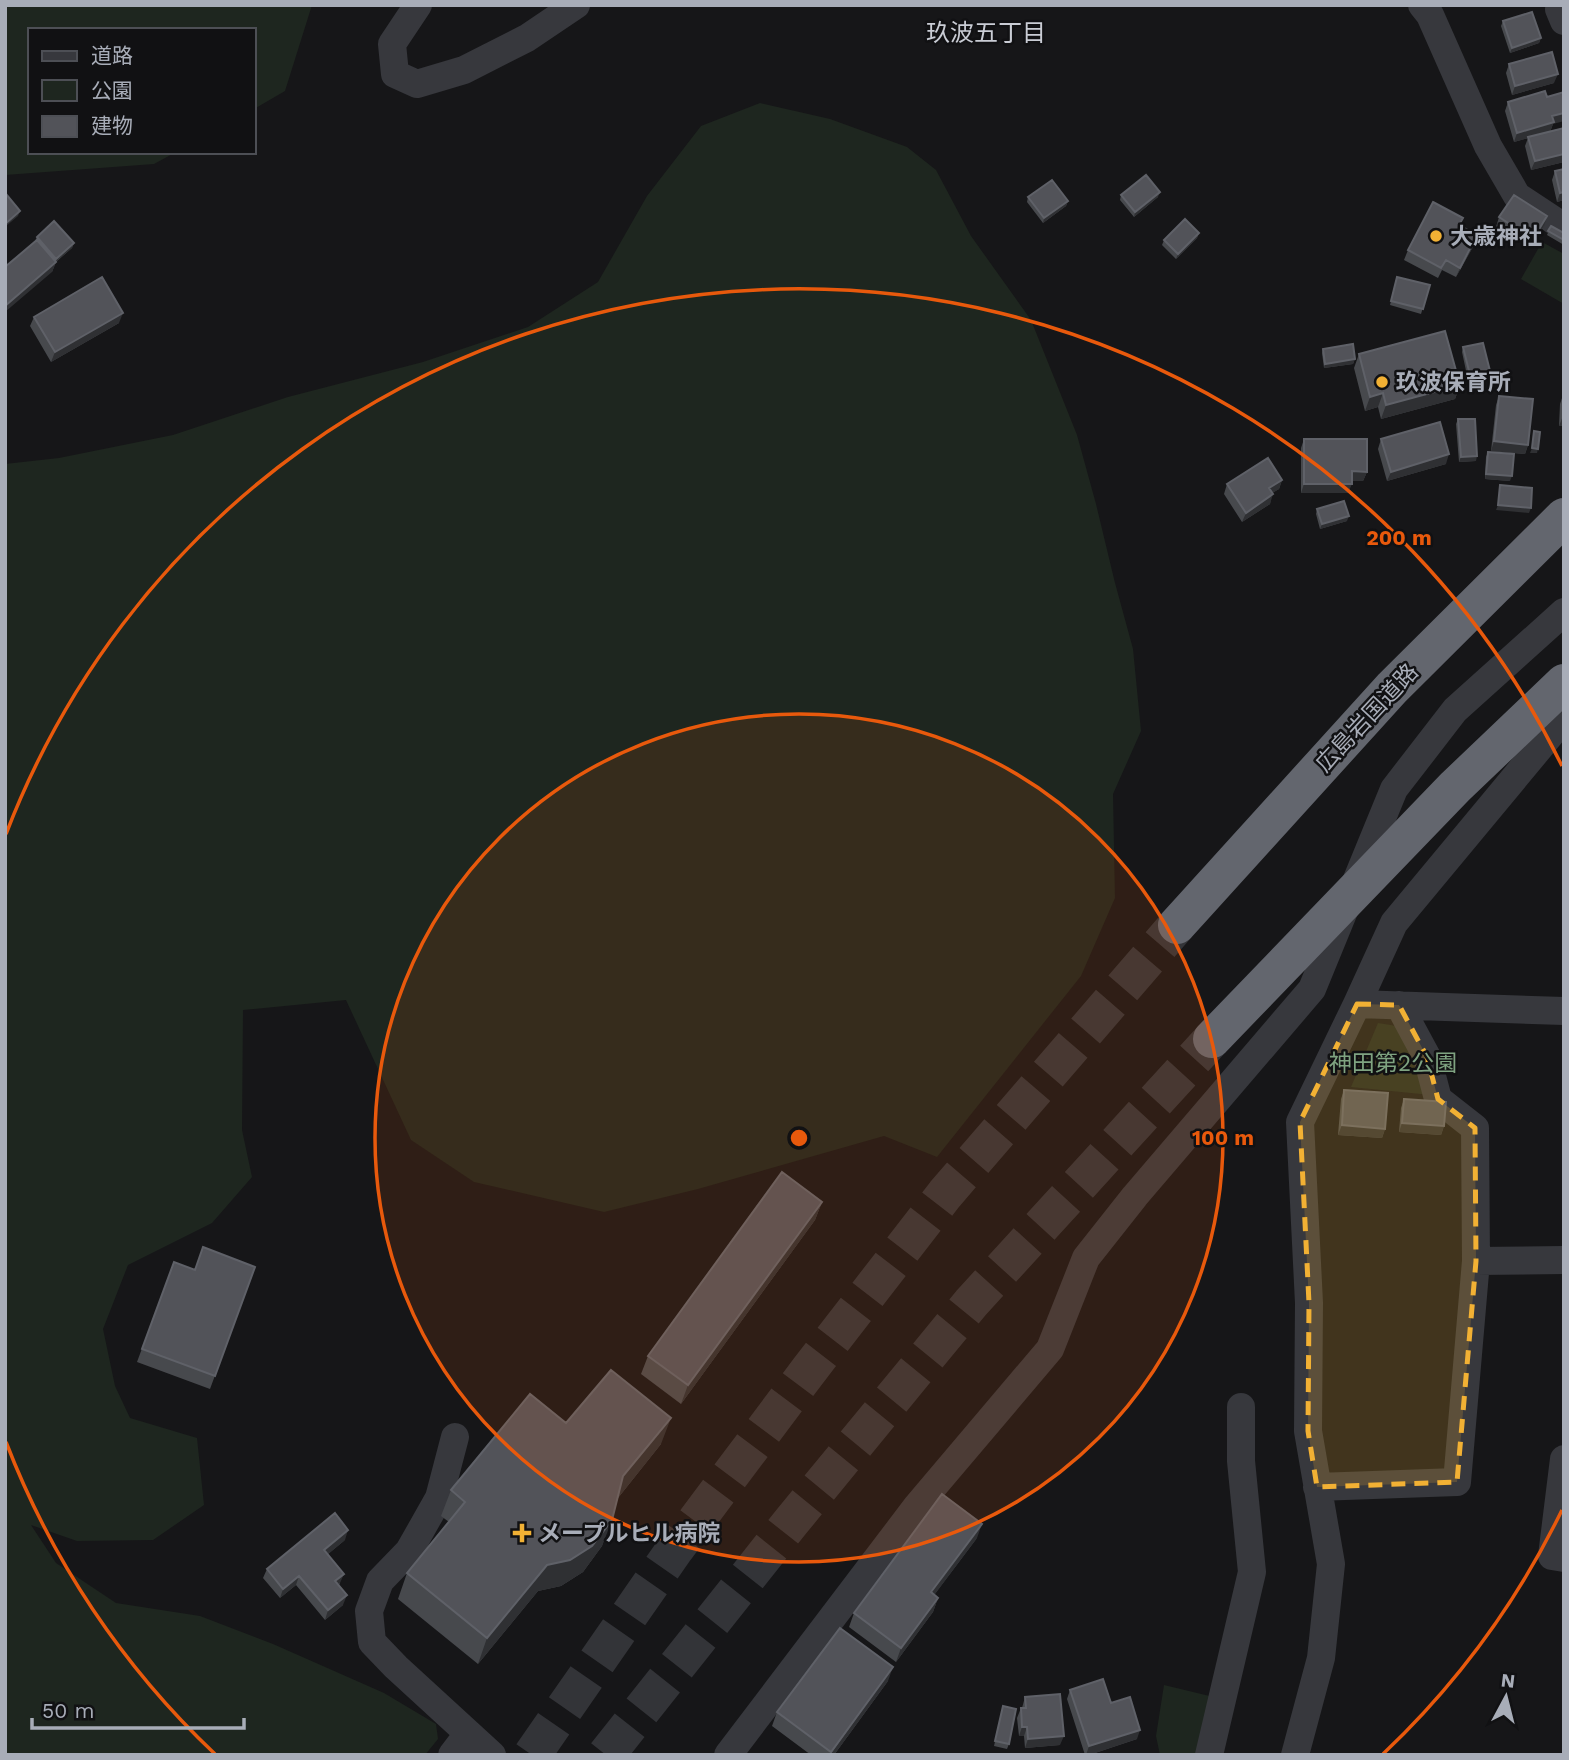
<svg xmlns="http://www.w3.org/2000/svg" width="1569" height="1760" font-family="'Work Sans','Noto Sans JP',sans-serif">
	<rect width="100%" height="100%" fill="#161618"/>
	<path fill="#1e261f" d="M5 5H312L285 91 254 109V30H30V152H176L154 164 5 175Z
		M760 103 830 119 907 147 936 170 971 236 1031 320 1077 435 1096 504 1115 583 1133 649 1141 731 1113 794 1115 898 1081 976 937 1157 884 1136 698 1189 604 1212 474 1182 411 1140 346 1000 243 1010 242 1130 252 1177 212 1223 128 1265 103 1329 115 1386 130 1418 197 1438 204 1505 153 1540 77 1541 31 1525 56 1563 116 1603 200 1616 273 1644 384 1693 436 1724 438 1739 425 1755H5V464L59 458 173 435 288 397 423 362 528 327 598 282 647 196 701 126Z
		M1542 242 1564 254V304L1521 279Z
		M1378 1023 1403 1027 1431 1095 1351 1087Z
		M1164 1685 1222 1699 1209 1755H1160L1156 1736Z"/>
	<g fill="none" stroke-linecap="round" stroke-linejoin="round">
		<path stroke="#333438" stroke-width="38" stroke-dasharray="38 19" stroke-linecap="butt" d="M532 1755 675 1549 809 1370 945 1194 1177 925
			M606 1755 791 1522 971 1303 1212 1039"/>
		<path stroke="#37383d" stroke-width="28" d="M418 5 392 44 395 74 417 84 464 70 527 38 576 5
			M1422 5 1430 15 1488 146 1517 196 1564 227
			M1559 9 1564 21
			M1357 1004 1394 923 1560 723 1564 722
			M1476 1261 1564 1260
			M455 1437 439 1498 409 1551 380 1581 369 1611 372 1642 396 1667 492 1755
			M1564 1459 1552 1556 1564 1558
			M1317 1487 1457 1482 1476 1261 1475 1128 1438 1099 1427 1057 1399 1005
			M452 1755 468 1734
			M728 1755 917 1506 1050 1349 1086 1258 1135 1196 1312 989 1394 789 1455 710 1564 612
			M1209 1755 1252 1572 1241 1461V1407
			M1295 1755 1321 1658 1331 1564 1308 1431 1309 1303 1300 1122 1357 1004 1564 1011"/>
		<path stroke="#63666e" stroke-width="38" d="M1177 925 1392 688 1564 517"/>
		<path stroke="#63666e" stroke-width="38" d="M1212 1039 1455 787 1564 683"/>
	</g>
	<path fill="#47494d" d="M1503 21 1541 38 1539 43 1510 53 1501 26Z
		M1509 64 1554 83 1512 95 1506 73Z
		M1508 102 1553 124 1550 132 1564 128V162L1531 170 1525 146 1528 138 1514 142 1505 111Z
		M1564 169V200L1557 202 1552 180 1555 171Z
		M1121 195 1158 197 1134 217 1120 200Z
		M1028 197 1068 201 1066 206 1043 223 1027 202Z
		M1499 217 1544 226 1530 248 1496 227Z
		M1460 226 1477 235 1474 245 1456 277 1442 270 1438 278 1404 260 1408 250Z
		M1551 226 1564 233V245L1547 235Z
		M1199 233 1197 238 1176 259 1162 245 1164 240Z
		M37 237 74 243 72 248 56 262 52 272 35 241Z
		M1396 281 1430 285 1421 314 1390 305Z
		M34 317 119 323 51 362 30 326Z
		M1463 347 1490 371 1488 375 1468 380 1462 352Z
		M1323 349 1355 359 1353 364 1324 368 1322 353Z
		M1359 354 1460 385 1455 399 1381 419 1378 407 1365 411 1354 368Z
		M1563 395 1564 426H1559L1560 404Z
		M1499 396 1528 445 1525 454 1491 451 1496 405Z
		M1458 419 1476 461 1459 462 1456 424Z
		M1304 439 1367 472 1363 481H1352L1348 493H1301V448Z
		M1381 439 1446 464 1387 481 1378 449Z
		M1488 452 1510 481 1485 479 1486 457Z
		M1282 480 1279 489 1272 493 1270 504 1242 522 1224 494 1227 484Z
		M1317 509 1347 521 1320 529 1316 514Z
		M1344 1090 1385 1129 1382 1138 1338 1135 1341 1099Z
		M1404 1099 1444 1126 1441 1135 1399 1132 1401 1108Z
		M822 1202 815 1220 681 1404 641 1374 648 1356Z
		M174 1262 195 1270 255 1267 210 1389 137 1362Z
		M566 1423 661 1444 618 1498 602 1546 583 1572 561 1586 538 1591 478 1664 398 1599 407 1573 449 1522 441 1516 451 1490Z
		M977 1538 934 1595 938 1598 933 1612 896 1662 849 1627 854 1613Z
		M345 1540 328 1554 340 1583 339 1585 343 1605 325 1620 296 1585 280 1598 263 1578 267 1569Z
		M888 1681 834 1755H811L772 1726 777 1712Z
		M1070 1690 1111 1703 1137 1739 1089 1755H1085L1067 1699Z
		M1025 1697 1060 1745 1025 1748 1024 1736H1019L1017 1718 1021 1708H1022Z
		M1003 1706 1009 1744 1007 1749 994 1746Z"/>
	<path fill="#2f3033" d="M1541 38 1539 43 1510 53 1512 48Z
		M1558 74 1554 83 1512 95 1515 86Z
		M1564 113V121L1553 124 1550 132 1514 142 1517 133 1552 116Z
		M1564 154V162L1531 170 1535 161Z
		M1160 192 1158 197 1134 217 1135 212Z
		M1564 192V200L1557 202 1560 193Z
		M1068 201 1066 206 1043 223 1044 218Z
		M20 211 18 216 5 227V224Z
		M1547 216 1544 226 1530 248 1533 239Z
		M1199 233 1197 238 1176 259 1178 254Z
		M1477 235 1474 245 1456 277 1460 268Z
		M74 243 72 248 54 263 56 259Z
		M56 262 52 272 5 312V306Z
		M123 313 119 323 51 362 55 352Z
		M1355 359 1353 364 1324 368 1325 364Z
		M1490 371 1488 375 1468 380 1470 375Z
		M1460 385 1455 399 1381 419 1386 405Z
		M1383 393 1378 407 1365 411 1370 397Z
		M1563 416H1564V426H1559Z
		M1494 441 1528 445 1525 454 1491 451Z
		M1532 448 1538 449 1537 453H1530Z
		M1449 454 1446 464 1387 481 1391 472Z
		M1477 456 1476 461 1459 462 1461 457Z
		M1352 471 1367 472 1363 481H1348Z
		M1486 474 1512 476 1510 481 1485 479Z
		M1282 480 1279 489 1266 497 1269 488Z
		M1304 484H1352L1348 493H1301Z
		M1273 494 1270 504 1242 522 1246 513Z
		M1498 505 1531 508 1529 513 1496 510Z
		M1349 516 1347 521 1320 529 1322 524Z
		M1402 1123 1444 1126 1441 1135 1399 1132Z
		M1342 1125 1385 1129 1382 1138 1338 1135Z
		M822 1202 815 1220 681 1404 688 1385Z
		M671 1418 661 1444 614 1503 623 1476Z
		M612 1520 602 1546 583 1572 561 1586 538 1591 478 1664 487 1638 547 1565Z
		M982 1524 977 1538 926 1606 931 1592Z
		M348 1530 345 1540 321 1560 324 1550Z
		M344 1574 340 1583 332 1590 335 1581Z
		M299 1576 296 1585 280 1598 283 1589Z
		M347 1595 343 1605 325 1620 328 1610Z
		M938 1598 933 1612 896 1662 901 1648Z
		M893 1667 888 1681 834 1755H830Z
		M1022 1727H1027L1024 1736H1019Z
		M1140 1730 1137 1739 1089 1755H1086L1089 1746Z
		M1064 1736 1060 1745 1025 1748 1028 1739Z"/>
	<path fill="#525359" stroke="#5f6168" stroke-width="2" d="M1532 12 1541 38 1512 48 1503 21Z
		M1552 52 1558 74 1515 86 1509 64Z
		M1545 91 1547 97 1564 92V113L1552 116 1554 122 1517 133 1508 102Z
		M1564 128V154L1535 161 1528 137Z
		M1564 169V192L1560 193 1555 171Z
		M1146 175 1160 192 1135 212 1121 195Z
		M1052 180 1068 201 1044 218 1028 197Z
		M6 194 20 211 5 224V195Z
		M1514 195 1547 216 1533 239 1499 217Z
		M1433 202 1463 218 1459 225 1477 235 1460 268 1446 260 1441 268 1408 250Z
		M1185 219 1199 233 1178 254 1164 240Z
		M54 221 74 243 56 259 37 237Z
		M1551 226 1564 233V240L1548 231Z
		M37 240 56 262 5 306V267Z
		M102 277 123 313 55 352 34 317Z
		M1397 277 1430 285 1423 309 1391 301Z
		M1445 331 1460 385 1386 405 1383 393 1370 397 1359 354Z
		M1483 343 1490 371 1470 375 1463 347Z
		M1353 344 1355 359 1325 364 1323 349Z
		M1563 395H1564V416H1563Z
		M1499 396 1533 399 1528 445 1494 441Z
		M1458 419H1475L1477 456 1461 457Z
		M1440 422 1449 454 1391 472 1381 439Z
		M1534 431 1540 432 1538 449 1532 448Z
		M1304 439H1367V472L1352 471V484H1304Z
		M1488 452 1514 454 1512 476 1486 474Z
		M1268 458 1282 480 1269 488 1273 494 1246 513 1227 484Z
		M1500 485 1532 488 1531 508 1498 505Z
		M1344 501 1349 516 1322 524 1317 509Z
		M1344 1090 1388 1093 1385 1129 1342 1125Z
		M1404 1099 1446 1102 1444 1126 1402 1123Z
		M782 1172 822 1202 688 1385 648 1356Z
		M203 1247 255 1267 215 1376 142 1349 174 1262 195 1270Z
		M611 1370 671 1418 623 1476 612 1520 592 1546 570 1560 547 1565 487 1638 407 1573 465 1502 451 1490 530 1394 566 1423Z
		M942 1494 982 1524 931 1592 938 1598 901 1648 854 1613Z
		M335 1513 348 1530 324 1550 344 1574 335 1581 347 1595 328 1610 299 1576 283 1589 267 1569Z
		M840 1628 893 1667 831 1752 777 1712Z
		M1103 1679 1111 1703 1130 1697 1140 1730 1089 1746 1070 1690Z
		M1060 1694 1064 1736 1028 1739 1027 1727H1022L1021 1708H1026L1025 1697Z
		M1003 1706 1016 1709 1009 1744 995 1741Z"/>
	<path fill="#f2b134" fill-opacity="0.2" stroke="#f2b134" stroke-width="5" stroke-dasharray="14 9" stroke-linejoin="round" d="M1357 1004 1399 1005 1427 1057 1438 1099 1475 1128 1476 1261 1457 1482 1317 1487 1308 1431 1309 1303 1300 1122Z"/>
	<circle cx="799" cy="1138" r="424" fill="#e8590c" fill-opacity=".12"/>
	<g fill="none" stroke="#e8590c" stroke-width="3.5">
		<circle cx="799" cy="1138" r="424"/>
		<path d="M1562 1510A849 849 0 0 1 1383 1754M215 1754A849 849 0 0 1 6 1442M6 834A849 849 0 0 1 1562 766"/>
	</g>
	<g fill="#f2b134" stroke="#111113" stroke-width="2.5">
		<circle cx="1436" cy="236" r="7"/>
		<circle cx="1382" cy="382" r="7"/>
		<path d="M518.5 1522.5h7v7h7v7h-7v7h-7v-7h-7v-7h7z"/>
	</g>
	<g text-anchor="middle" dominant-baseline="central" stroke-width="5" stroke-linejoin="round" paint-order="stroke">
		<g font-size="23" font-weight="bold" fill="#a8adb8" stroke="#111113" text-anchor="start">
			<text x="1450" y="236">大歳神社</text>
			<text x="1396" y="382">玖波保育所</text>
			<text x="538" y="1533">メープルヒル病院</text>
		</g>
		<g font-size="23" fill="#a8adb8" stroke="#111113">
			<text transform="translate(1367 718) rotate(-47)">広島岩国道路</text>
		</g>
		<g font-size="23" fill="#7fa381" stroke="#111113">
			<text x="1393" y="1063">神田第2公園</text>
		</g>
		<g font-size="24" fill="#c9ccd4" stroke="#111113">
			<text x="986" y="33">玖波五丁目</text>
		</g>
	</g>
	<circle cx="799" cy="1138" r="10" fill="#e8590c" stroke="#111113" stroke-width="3.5"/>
	<g font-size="21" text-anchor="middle" font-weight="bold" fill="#e8590c" stroke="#111113" stroke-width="5" stroke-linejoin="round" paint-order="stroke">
		<text x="1399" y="545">200 m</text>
		<text x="1223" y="1145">100 m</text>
	</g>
	<rect width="1569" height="1760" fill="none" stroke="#a8adb8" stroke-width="14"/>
	<rect x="28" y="28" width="228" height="126" fill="#111113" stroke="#4d4f55" stroke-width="2"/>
	<rect x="42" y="51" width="35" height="10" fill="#37383d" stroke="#4d4f55" stroke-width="2"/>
	<text x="91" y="63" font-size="21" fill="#a8adb8">道路</text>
	<rect x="42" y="80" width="35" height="21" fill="#1e261f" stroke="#4d4f55" stroke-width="2"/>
	<text x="91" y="98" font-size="21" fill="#a8adb8">公園</text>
	<rect x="42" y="116" width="35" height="21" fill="#525359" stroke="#4d4f55" stroke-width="2"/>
	<text x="91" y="133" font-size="21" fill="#a8adb8">建物</text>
	<g transform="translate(1506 1697) rotate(7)" stroke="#111113" stroke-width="5" paint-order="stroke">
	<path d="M0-5L12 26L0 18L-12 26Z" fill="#a8adb8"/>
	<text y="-10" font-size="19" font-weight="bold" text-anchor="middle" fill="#a8adb8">N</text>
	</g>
	<path d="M32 1718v10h212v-10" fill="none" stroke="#a8adb8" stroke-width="3.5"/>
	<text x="42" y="1718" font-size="21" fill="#a8adb8" stroke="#111113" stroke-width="5" paint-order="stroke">50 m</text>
</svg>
